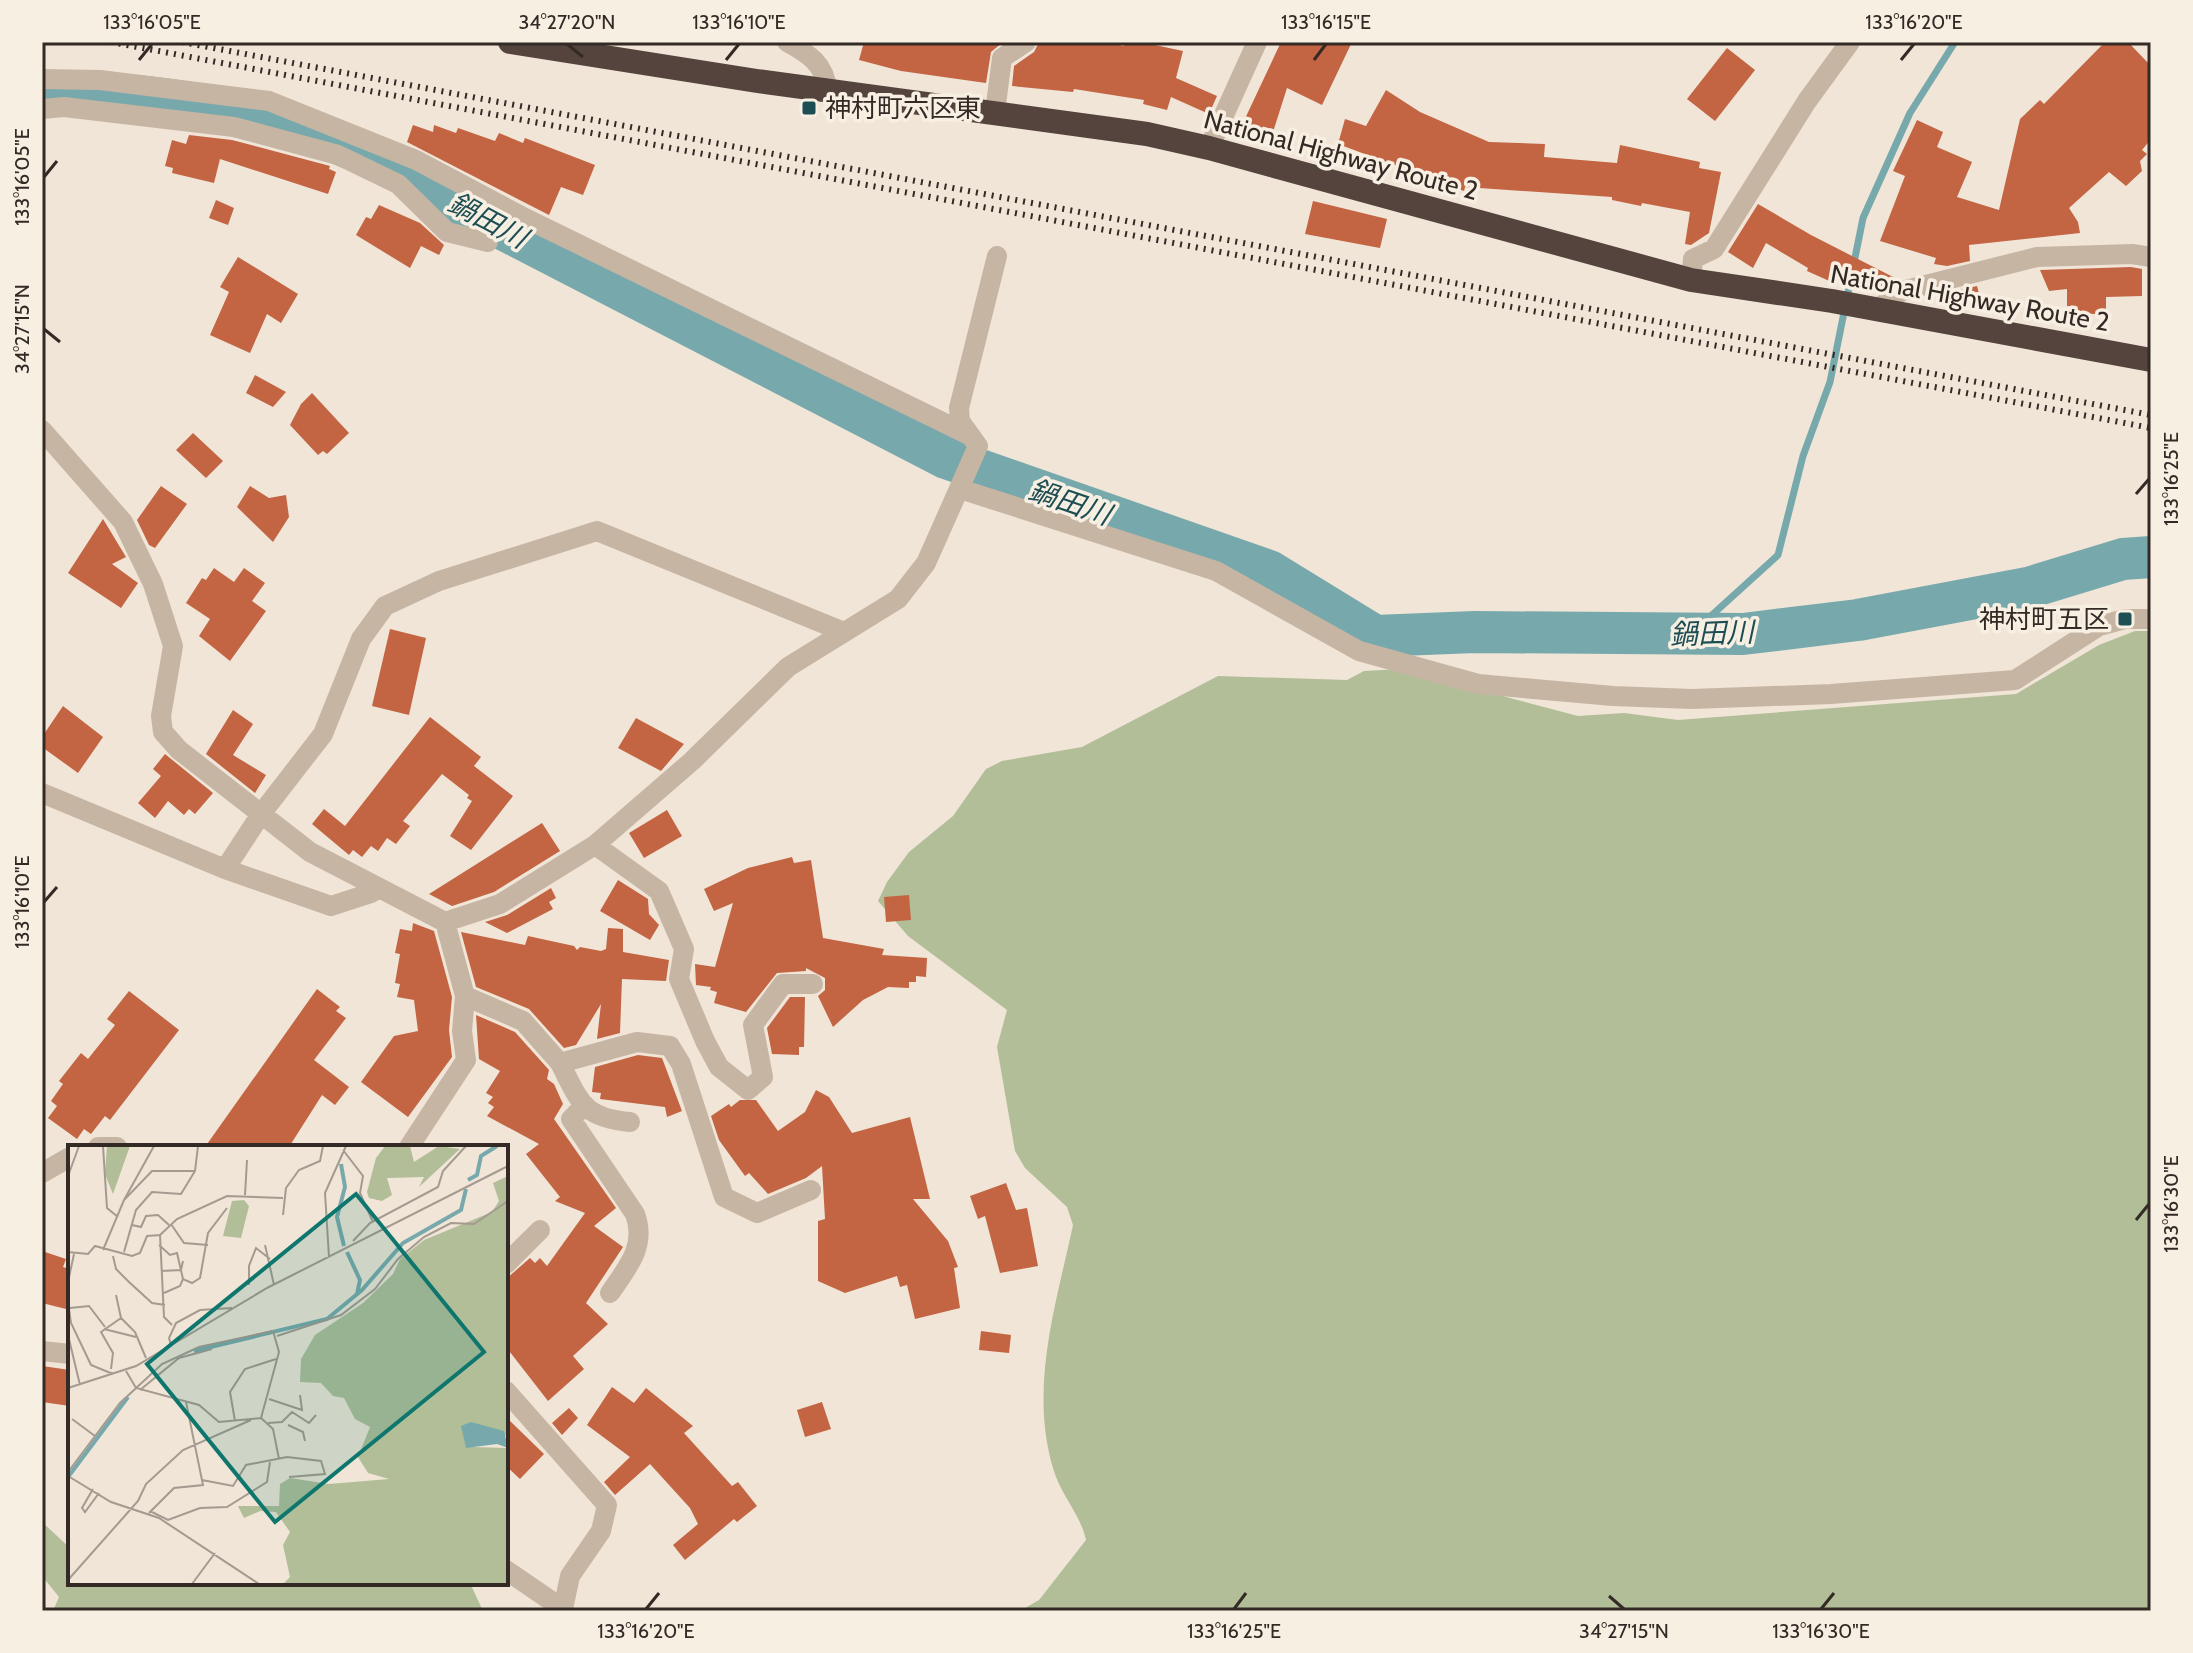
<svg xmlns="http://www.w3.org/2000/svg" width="2193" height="1653" font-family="Cabin,'Noto Sans JP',sans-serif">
	<rect width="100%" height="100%" fill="#f0e5d7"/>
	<path fill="#b1be98" d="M2135 631H2151V1611H1020L1039 1600 1086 1540C1080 1513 1060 1494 1053 1468 1029 1387 1056 1305 1073 1225L1067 1207 1025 1168 1015 1151 997 1047 1007 1010 908 936 878 901 887 882 909 852 953 816 986 769 1002 761 1082 747 1218 676 1347 680 1364 671 1401 669 1578 716 1624 713 1678 720 2016 694 2099 645Z
		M42 1522 70 1548V1583H470L483 1611H53L59 1597 42 1576Z"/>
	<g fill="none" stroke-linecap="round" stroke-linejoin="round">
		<path stroke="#77a9ac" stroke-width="7" d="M1691 634 1778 555 1803 456 1830 382 1863 218 1910 113 1955 42"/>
		<path stroke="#77a9ac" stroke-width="42" d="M42 92C167 91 282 113 395 168 420 180 444 197 468 211L946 458 1269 571 1375 636 1475 632 1743 634 1858 620 2028 588 2123 559 2151 557"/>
	</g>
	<path fill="#c36443" d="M864 42H1003L991 52 986 83 901 71 859 60Z
		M1039 42H1107L1124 46V42H1141L1183 51 1176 78 1217 96 1209 114 1171 97 1167 110 1143 104 1144 100 1074 89 1073 92 1012 86 1014 66 1034 52Z
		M1281 42H1352L1322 105 1287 88 1273 132 1266 133 1242 125Z
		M2105 42H2128L2151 66V139L2142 150 2147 154 2140 161 2142 171 2126 186 2109 172 2069 208 2078 222 2080 233 1969 245 1970 261 1947 266 1934 264 1936 258 1880 241 1905 176 1893 171 1917 120 1943 132 1937 147 1972 162 1957 197 1999 210 2020 119 2040 100 2044 104Z
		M1727 48 1755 70 1715 121 1687 99Z
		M1386 90 1420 112 1489 142 1545 144 1544 157 1617 163 1620 145 1700 162 1699 168 1721 172 1709 233 1691 245 1685 244 1690 212 1642 203 1641 206 1612 200V197L1465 187 1464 191 1338 144 1345 119 1366 126Z
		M413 125 433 132 434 125 456 133 458 128 495 141 499 133 523 143 525 138 595 165 583 195 561 187 549 215 407 142Z
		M189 135 232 140 330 166 329 169 336 172 328 194 220 159 214 183 172 173 173 168 165 166 172 140 186 144Z
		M216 200 234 208 228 225 209 218Z
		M1313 201 1387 219 1380 248 1305 234Z
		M1758 204 1811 235 1897 279 1884 288 1839 276 1836 284 1807 271 1808 268 1766 243 1753 268 1728 252Z
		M379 205 420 223 444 245 439 255 421 246 410 268 356 235 366 217 371 219Z
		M238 257 298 294 281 323 267 314 250 353 210 335 229 292 220 287Z
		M2131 267 2142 269V296L2106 297V315L2071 312V306H2067V289L2049 291 2040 270Z
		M1977 286 1981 301 1958 307 1954 291Z
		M255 375 286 392 273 407 246 393Z
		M312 393 349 433 327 454 323 451 318 455 290 425 301 404Z
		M193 433 223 461 206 478 176 450Z
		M161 486 187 504 155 548 149 545 137 520Z
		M250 486 269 498 286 495 289 517 273 542 237 507Z
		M103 519 126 557 112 564 138 583 121 608 68 573Z
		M214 568 234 582 244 568 265 583 252 601 266 611 230 661 199 636 210 619 186 603 202 578 206 580Z
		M390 629 426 638 409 715 372 706Z
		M63 706 103 737 78 773 42 747V737Z
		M233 710 253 724 233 755 266 775 255 793 206 754Z
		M430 717 481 757 474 766 513 796 471 850 450 836 472 801 467 798 469 795 442 774 403 821 410 826 396 844 387 838 378 851 371 846 362 857 353 850 349 855 312 824 324 809 345 826Z
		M636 718 684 744 661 771 618 748Z
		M165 754 213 793 195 814 189 809 184 815 168 801 155 818 138 803 161 776 153 769Z
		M667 810 682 836 644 858 629 833Z
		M542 823 560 851 494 892 452 906 429 894Z
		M792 857 794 863 811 860 823 938 884 949 882 955 927 958 926 977 916 976V982H909V988L888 987 863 1000 833 1027 818 996 825 990V978L806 968V971L777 973 746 1012 714 1003 717 992 710 990 711 987 696 985 695 964 715 967 733 903 714 911 704 889 748 868Z
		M618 880 648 899 649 914 659 925 650 940 600 911Z
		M551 888 556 898 549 902 553 909 507 933 485 922 507 915Z
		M909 895 911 920 886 922 884 897Z
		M413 923 434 931 452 997 449 1030 452 1057 408 1117 361 1082 394 1036 418 1031 414 1000 397 997 400 984 395 983 400 954 395 953 400 929 412 931Z
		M608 928 623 929V952L669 960 666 981 622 979 620 1033 597 1039 601 1004 576 1045 564 1048 529 1009 476 987 461 932 525 945 528 936 574 946 577 950 580 947 601 951 606 949Z
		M317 989 340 1007 336 1011 346 1018 314 1060 349 1087 335 1105 322 1095 289 1147H205Z
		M129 991 179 1030 110 1120 105 1116 91 1134 84 1129 77 1139 48 1118 57 1106 51 1101 63 1084 59 1081 81 1053 88 1059 115 1025 107 1019Z
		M790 997H805L804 1047H799V1055L772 1054 767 1028Z
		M476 1015 515 1032 549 1070 547 1079 554 1084 563 1104 554 1119 616 1208 594 1226 623 1247 586 1303 608 1324 573 1356 584 1369 548 1401 506 1347V1279L530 1258 535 1263 540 1258 547 1266 585 1213 555 1201 560 1197 526 1154 539 1144 487 1116 494 1107 488 1103 493 1097 486 1093 500 1071 479 1059Z
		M638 1055 662 1058 682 1111 667 1117 665 1107 600 1099 601 1093 592 1092 595 1067Z
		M816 1090 829 1097 852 1133 910 1117 930 1199H913L948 1241 958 1267 954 1268 960 1308 915 1319 907 1285 900 1287 897 1276 845 1293 818 1281V1221L825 1219 822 1166 806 1178 768 1194 749 1173 745 1176 719 1140 711 1116 729 1104 731 1107 740 1100H756L778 1131 805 1112Z
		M1006 1183 1016 1210 1027 1208 1038 1266 1000 1273 985 1216 978 1219 970 1196Z
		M42 1251 66 1259 63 1267 70 1269V1310L42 1303Z
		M981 1331 1011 1335 1009 1353 979 1350Z
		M42 1366 70 1370V1406L42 1402Z
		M612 1387 634 1403 646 1388 693 1426 684 1433 732 1486 738 1482 757 1506 737 1522 734 1519 685 1560 673 1545 698 1524 690 1508 650 1464 615 1495 604 1482 630 1457 587 1425Z
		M822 1402 831 1429 805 1437 797 1410Z
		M569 1408 578 1418 562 1435 552 1423Z
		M506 1417 544 1454 520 1479 506 1466Z"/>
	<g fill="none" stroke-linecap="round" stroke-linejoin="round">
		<path stroke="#c7b5a4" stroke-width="20" d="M787 42C809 54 825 64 827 90
			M42 79 100 80 269 101 416 160 525 218 971 436
			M42 109 64 107 234 127 338 155 398 184 447 232 488 242
			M995 112 1002 58 1026 42
			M1209 148 1257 42
			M1691 280 1693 259 1714 249 1807 101 1850 42
			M1877 309 1902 291 2037 257 2132 254 2151 257
			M42 430 123 522 153 584 173 646 161 716 163 732 179 750 310 852 445 922 465 996 462 1031 466 1060 409 1147
			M960 489 1216 571 1359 651 1478 684 1613 696 1692 699 1831 694 2015 680 2099 626 2125 619H2151
			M42 793 225 869 331 906 371 893 373 885
			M595 845 659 891 684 949 679 979 705 1041 719 1067 748 1090 763 1077 753 1025 783 984H813
			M225 869 261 814 323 734 361 639 385 606 439 581 597 531 844 632
			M445 922 500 904 595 845 692 761 788 667 898 599 926 563 978 446 960 421 959 408 997 256
			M465 996 523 1021 560 1063 637 1042 670 1046 681 1064 724 1197 757 1213 811 1190
			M560 1063C580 1102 583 1118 630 1122
			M583 1107 571 1119 635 1214C647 1246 627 1268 610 1293
			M98 1147H117
			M42 1173 70 1157
			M506 1264 540 1230
			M42 1351 70 1354
			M506 1391 607 1505 601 1531 570 1576 563 1609 506 1570"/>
		<path stroke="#54443d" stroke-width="24" d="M510 42 757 81 1147 134 1209 148 1691 280 1832 301 2151 360"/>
		<path stroke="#332a26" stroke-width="6" stroke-dasharray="2 6" stroke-linecap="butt" d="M111 42 2151 428
			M182 42 2151 415"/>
	</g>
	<path fill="none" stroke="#332a26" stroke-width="3" d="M567 44 583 57M139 60 152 44M726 60 739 44M1314 60 1326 44M1901 60 1914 44M44 177 57 161M44 329 60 342M2136 494 2149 479M44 902 57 887M2136 1220 2149 1204M1609 1596 1624 1609M646 1609 659 1593M1234 1609 1246 1593M1821 1609 1834 1593"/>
	<g fill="#1d4e53" stroke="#f8efe3" stroke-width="3">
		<rect x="801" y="100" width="16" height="16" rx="4"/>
		<rect x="2117" y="611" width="16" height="16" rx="4"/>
	</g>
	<g text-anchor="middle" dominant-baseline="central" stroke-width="7" stroke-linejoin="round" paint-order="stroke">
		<g font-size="26" fill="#332a26" stroke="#f8efe3" text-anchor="start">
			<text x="825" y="108">神村町六区東</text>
			<text x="2109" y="619" text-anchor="end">神村町五区</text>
		</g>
		<g font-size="26" fill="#332a26" stroke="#f8efe3">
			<text transform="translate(1341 155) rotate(15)">National Highway Route 2</text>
			<text transform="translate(1970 298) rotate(10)">National Highway Route 2</text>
		</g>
		<g font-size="28" font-style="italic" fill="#1d4e53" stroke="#f8efe3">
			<text transform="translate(488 220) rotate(28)">鍋田川</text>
			<text transform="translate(1070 502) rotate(19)">鍋田川</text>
			<text transform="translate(1712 633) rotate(-2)">鍋田川</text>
		</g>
	</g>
	<g transform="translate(68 1145)">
		<rect width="440" height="440" fill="#f0e5d7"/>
		<path d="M39 1H62L45 49 37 29ZM317 1H342L346 17 371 1 392 4 351 42 356 32 319 33 324 50 314 56 301 53 299 47 308 13ZM440 31V291L394 281 404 302 440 303V439H215L222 432 215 400 222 387 208 367 192 366 176 373 170 361H211L212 339 222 333 261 339 321 334 300 328 290 312 302 282 287 274 276 253 265 251 253 238 232 237 233 214 247 190 295 158 325 129 332 114 356 95 424 67 431 56 425 38ZM176 55 181 61 173 93 155 91 164 56Z" fill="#b1be98"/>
		<path d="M403 277 436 286 440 303 429 299 398 303 393 281Z" fill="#77a9ac"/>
		<path fill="none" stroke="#77a9ac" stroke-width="4" d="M273 19 277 42 269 72 276 101M400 35 409 30 413 11 429 1M279 107 292 135 289 149M126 206 259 174 294 145 335 98 393 65 398 44M0 332 60 252"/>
		<path fill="none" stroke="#a49a90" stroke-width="2" d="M35 1 39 63 50 72M275 5 295 31 292 48 305 77M0 31 11 1M177 50 179 15M56 55 86 1M215 70 218 43 231 25 252 16 255 1M103 79 116 98 140 100M64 80 73 82 78 71 90 70 101 80M92 90 109 74 159 51 215 53M285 96 302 78 370 42 375 26 398 1M91 100 102 110 109 108 115 134M197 100 206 140M35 105 56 55 84 26H127M0 107 20 109 27 101 64 111 72 108 79 91 92 90 96 172 104 180M56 107 68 65 84 47 113 49 127 26 130 1M45 111 48 124 61 137 84 158 97 160M261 112 257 48 278 1M93 126 113 125 115 116M0 137 6 109M181 140V121L188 103 202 114M96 148 112 141 115 134 124 138 132 133 140 88 159 63M48 150 53 173 67 187 78 213M0 157 3 178 23 220 45 229M2 163 21 161 37 182M36 184 68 192M0 190 12 240M209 191 273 170 307 144 330 114 356 92 383 78 406 79 440 56M103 200 101 193 108 178 132 165 164 163M43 224 45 208 33 187 53 173M58 226 68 243 131 260 151 277 193 273 205 284 211 314M0 243 68 221 199 143 440 21M72 245 111 213 144 204M201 254 234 265 232 250M4 274 27 291M167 276 162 247 177 224 208 214M200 278 214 277 224 267 241 278 248 270M220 280 235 287 237 296M0 327 52 258 94 219 131 202 205 186 211 207 193 273M0 331 43 357 91 373 191 439M134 335 165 341 178 320 219 312 253 316 257 329 221 332M25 344 14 363 17 367 31 348M82 366 100 375 132 363 159 362 199 337 202 317M81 368 106 343 135 340 118 257M0 435 70 356 78 339 115 305 183 275M124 439 147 408"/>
		<path fill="#0f766e" fill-opacity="0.15" stroke="#0f766e" stroke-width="4" d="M288 49 416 207 207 377 79 219Z"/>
		<rect width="440" height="440" fill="none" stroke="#332a26" stroke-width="4"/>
	</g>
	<rect width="2193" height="1653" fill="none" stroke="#f8efe3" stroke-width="88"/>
	<rect x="44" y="44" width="2105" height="1565" fill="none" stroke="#332a26" stroke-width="3"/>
	<g font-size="20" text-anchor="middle" fill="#332a26">
		<text x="152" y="29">133°16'05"E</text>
		<text x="567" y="29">34°27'20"N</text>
		<text x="739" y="29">133°16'10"E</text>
		<text x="1326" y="29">133°16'15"E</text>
		<text x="1914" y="29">133°16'20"E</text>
		<text transform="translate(22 177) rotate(-90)" y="7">133°16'05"E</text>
		<text transform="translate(22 329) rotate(-90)" y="7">34°27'15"N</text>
		<text transform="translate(2171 479) rotate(-90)" y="7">133°16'25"E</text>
		<text transform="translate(22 902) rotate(-90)" y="7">133°16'10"E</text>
		<text transform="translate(2171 1204) rotate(-90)" y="7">133°16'30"E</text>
		<text x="646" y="1638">133°16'20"E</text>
		<text x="1234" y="1638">133°16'25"E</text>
		<text x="1624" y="1638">34°27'15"N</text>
		<text x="1821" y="1638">133°16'30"E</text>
	</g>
</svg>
